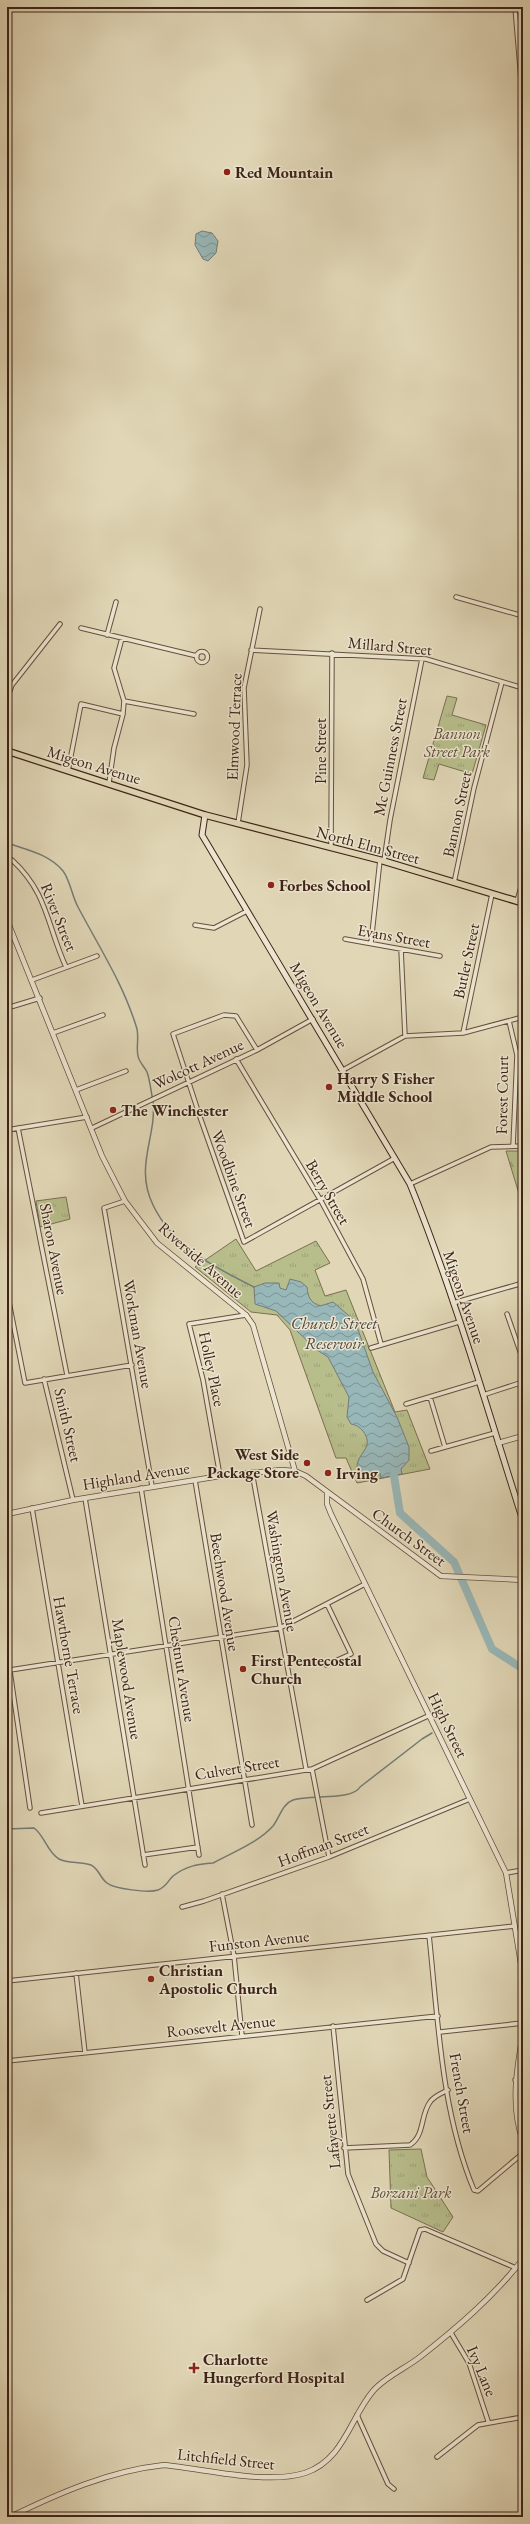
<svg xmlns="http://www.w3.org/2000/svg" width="530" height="2524" font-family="'EB Garamond',serif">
	<defs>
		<pattern id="forest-firs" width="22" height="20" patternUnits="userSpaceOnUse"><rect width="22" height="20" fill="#b7bd8b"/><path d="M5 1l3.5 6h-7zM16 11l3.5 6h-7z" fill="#9ea277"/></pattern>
		<pattern id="park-tufts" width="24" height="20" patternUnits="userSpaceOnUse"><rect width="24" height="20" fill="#b7bd8b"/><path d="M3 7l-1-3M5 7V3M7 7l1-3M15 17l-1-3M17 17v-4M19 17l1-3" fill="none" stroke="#9ea277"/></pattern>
		<pattern id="water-waves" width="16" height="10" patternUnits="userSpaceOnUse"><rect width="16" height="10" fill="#98b7b8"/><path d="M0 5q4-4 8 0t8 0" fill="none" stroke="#7d9495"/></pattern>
	</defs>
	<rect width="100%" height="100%" fill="#e1d7b7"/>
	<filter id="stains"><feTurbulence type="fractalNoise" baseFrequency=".005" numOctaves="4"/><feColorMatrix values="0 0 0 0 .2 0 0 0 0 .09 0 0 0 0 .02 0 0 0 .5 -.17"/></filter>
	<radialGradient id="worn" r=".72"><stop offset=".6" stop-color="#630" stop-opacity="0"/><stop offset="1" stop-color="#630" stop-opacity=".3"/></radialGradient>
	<path fill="url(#forest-firs)" stroke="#7a7050" d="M506 1151H523V1207Z"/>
	<path fill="url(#park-tufts)" stroke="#7a7050" d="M447 696 457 698 452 715 486 725 472 774 439 764 434 780 423 778Z
		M66 1197 70 1219 40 1227 36 1201Z
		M236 1239 256 1271 316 1241 330 1263 315 1270 325 1296 346 1290 395 1412 407 1410 430 1469 357 1483 346 1458H336L290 1330 277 1315 251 1312 195 1267Z
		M421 2149 427 2177 453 2217 443 2232 391 2208 389 2150Z"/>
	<path fill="url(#water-waves)" stroke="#747c77" d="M202 231 212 233 218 241 216 253 208 261 203 259 195 245 196 234Z
		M290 1279 301 1282 307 1287C308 1297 310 1302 320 1306L333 1302 355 1321 373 1372 397 1417 409 1447V1460L401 1469 402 1474 381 1478 380 1473 363 1477 358 1474C354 1459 363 1456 367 1445 369 1435 360 1425 351 1424L347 1417 349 1397 328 1357 317 1350 276 1311 255 1304 254 1287 265 1283H279L280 1288 286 1290Z"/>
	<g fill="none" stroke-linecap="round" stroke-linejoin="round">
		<path stroke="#747c77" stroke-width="1.5" d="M7 843C27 850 49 854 63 871 70 880 72 896 78 907 99 947 124 985 137 1029 139 1038 136 1048 138 1056 139 1062 144 1066 147 1072 150 1080 151 1092 153 1101 157 1137 134 1166 153 1205 173 1247 214 1267 254 1287
			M7 1829 34 1828C45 1836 47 1852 59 1859 69 1864 80 1861 91 1865 99 1869 100 1878 107 1883 114 1889 149 1893 158 1890 166 1887 167 1882 173 1876 186 1866 198 1864 213 1863 232 1853 259 1842 273 1826 280 1817 282 1804 293 1800 310 1794 352 1801 360 1787L422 1739 432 1733
			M427 2517 436 2514 439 2517"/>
		<path stroke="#98b7b8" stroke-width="8" d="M394 1476 400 1513 454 1562 492 1649 523 1669"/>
		<defs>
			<path id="minor" d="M515 7 523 104
				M456 597 523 616
				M81 628 197 656
				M107 635 116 602
				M251 650 426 659 523 688
				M196.5 657a5.5 5.5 0 1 1 11 0a5.5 5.5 0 1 1-11 0Z
				M7 699 12 685 60 624
				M124 701 194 714
				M68 771 81 704 123 714
				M109 783 114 748 123 714 124 701 114 668 122 638
				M238 823 247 765 244 688 260 609
				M331 848 332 653
				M12 860C48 893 47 926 66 967
				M384 861 390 820 422 659
				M454 883 474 788 502 682
				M517 901 523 880
				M195 925 214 928 247 911
				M345 939 440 956
				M371 943 380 860
				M401 949 405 1036
				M32 980 97 956
				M7 1008 40 998
				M509 1021 517 1055 513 1146
				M53 1033 103 1015
				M463 1033 492 894
				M257 1050 236 1016 224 1015 173 1034 200 1117 244 1242 395 1158
				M236 1059 321 1201 363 1279 381 1344
				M343 1070 405 1036 463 1033 523 1017
				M76 1090 126 1071
				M18 1128 67 1375
				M92 1128 257 1050 313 1019
				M7 1130 87 1117
				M410 1184 491 1147 523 1146
				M125 1201 104 1208 152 1486
				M7 1292 25 1383 132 1365
				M453 1303 523 1283
				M507 1314 523 1360
				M371 1348 459 1322
				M44 1379 73 1500
				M483 1395 523 1382
				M430 1397 445 1447
				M406 1404 479 1382
				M431 1451 495 1433
				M252 1472 306 1769
				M220 1476 203 1380 189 1324 246 1315
				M195 1480 252 1825
				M141 1488 199 1855
				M85 1498 145 1865
				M32 1508 82 1806
				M7 1651 30 1808
				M326 1665 351 1654 327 1604
				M10 1670 280 1628 365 1584
				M312 1769 329 1857
				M41 1813 312 1769 428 1716
				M143 1855 198 1847
				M506 1873 523 1870
				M222 1894 234 1956 242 2036
				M182 1907 204 1901 329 1857 470 1799
				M429 1935C438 2019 441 2111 474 2190L478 2191 523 2153
				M76 1973 85 2053
				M7 1981 515 1926
				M333 2026 348 2174 376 2244 383 2251 409 2263
				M440 2032 523 2023
				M7 2061 438 2016
				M515 2080 523 2079
				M344 2148 410 2145C425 2135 420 2116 430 2102 434 2096 442 2093 448 2090
				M367 2300 403 2279 420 2230 425 2229 516 2268
				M451 2333 469 2363 488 2421
				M357 2415 388 2484 394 2489
				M437 2457 478 2425 523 2417"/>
			<path id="tertiary" d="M7 920 102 1156 125 1201 157 1243 246 1315 253 1325 295 1471
				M498 1443 523 1436
				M327 1493V1504L331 1514 506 1873 523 1976
				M7 1514 73 1500 220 1476 281 1470 295 1471 306 1476 441 1576 523 1580
				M523 2033C517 2068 510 2106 523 2141
				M10 2517C59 2493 109 2471 164 2465 205 2469 266 2485 305 2473 344 2460 350 2418 373 2391 385 2377 406 2368 420 2357 458 2327 493 2297 523 2259"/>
			<path id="secondary" d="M205 815 202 835 410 1184C454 1293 487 1408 523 1521"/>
			<path id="primary" d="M7 751 205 815 380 860 523 903"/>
		</defs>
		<use href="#minor" stroke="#66503e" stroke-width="5.5"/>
		<use href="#tertiary" stroke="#66503e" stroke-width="6"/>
		<use href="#secondary" stroke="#3d2316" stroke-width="7"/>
		<use href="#primary" stroke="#3d2316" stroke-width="8"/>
		<use href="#minor" stroke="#ece5d0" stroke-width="3.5"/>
		<use href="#tertiary" stroke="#ece5d0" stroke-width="4.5"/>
		<use href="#secondary" stroke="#ece5d0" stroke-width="5"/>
		<use href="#primary" stroke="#e1d7b7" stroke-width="5.5"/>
	</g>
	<g fill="#8f2418" stroke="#ece5d0" stroke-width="1.5">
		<circle cx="227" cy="172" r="4"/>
		<circle cx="271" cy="885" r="4"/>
		<circle cx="329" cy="1087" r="4"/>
		<circle cx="113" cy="1110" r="4"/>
		<circle cx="307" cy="1463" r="4"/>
		<circle cx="328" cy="1473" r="4"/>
		<circle cx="243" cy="1669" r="4"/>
		<circle cx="151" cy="1979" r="4"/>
		<path d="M192 2362h4v4h4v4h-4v4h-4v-4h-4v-4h4z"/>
	</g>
	<g text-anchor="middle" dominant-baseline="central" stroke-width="3" stroke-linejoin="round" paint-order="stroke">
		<g font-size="16" font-weight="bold" fill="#3d2316" stroke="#ece5d0" text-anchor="start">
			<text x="235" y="172">Red Mountain</text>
			<text x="279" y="885">Forbes School</text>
			<text x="337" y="1078">Harry S Fisher<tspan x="337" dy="18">Middle School</tspan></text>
			<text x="121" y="1110">The Winchester</text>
			<text x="299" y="1454" text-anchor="end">West Side<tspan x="299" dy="18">Package Store</tspan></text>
			<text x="336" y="1473">Irving</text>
			<text x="251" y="1660">First Pentecostal<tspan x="251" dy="18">Church</tspan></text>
			<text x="159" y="1970">Christian<tspan x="159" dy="18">Apostolic Church</tspan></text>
			<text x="203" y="2359">Charlotte<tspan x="203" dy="18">Hungerford Hospital</tspan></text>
		</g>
		<g font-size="16" fill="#3d2316" stroke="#ece5d0">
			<text transform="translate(390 646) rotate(5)">Millard Street</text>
			<text transform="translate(234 727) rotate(-88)">Elmwood Terrace</text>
			<text transform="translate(320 751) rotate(-90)">Pine Street</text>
			<text transform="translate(390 757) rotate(-79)">Mc Guinness Street</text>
			<text transform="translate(94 765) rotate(17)">Migeon Avenue</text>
			<text transform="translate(457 814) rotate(-78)">Bannon Street</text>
			<text transform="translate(368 845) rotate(15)">North Elm Street</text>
			<text transform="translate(59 917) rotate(68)">River Street</text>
			<text transform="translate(394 936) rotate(10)">Evans Street</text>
			<text transform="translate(466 961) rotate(-78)">Butler Street</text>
			<text transform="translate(319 1005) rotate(59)">Migeon Avenue</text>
			<text transform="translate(198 1064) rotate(-25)">Wolcott Avenue</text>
			<text transform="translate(502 1095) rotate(-89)">Forest Court</text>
			<text transform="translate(234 1179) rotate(70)">Woodbine Street</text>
			<text transform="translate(328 1192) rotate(60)">Berry Street</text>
			<text transform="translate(54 1249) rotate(79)">Sharon Avenue</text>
			<text transform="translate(201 1260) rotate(41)">Riverside Avenue</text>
			<text transform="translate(464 1297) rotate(71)">Migeon Avenue</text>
			<text transform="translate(138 1334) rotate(80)">Workman Avenue</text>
			<text transform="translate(212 1369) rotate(78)">Holley Place</text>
			<text transform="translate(68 1425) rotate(77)">Smith Street</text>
			<text transform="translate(136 1476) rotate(-9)">Highland Avenue</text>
			<text transform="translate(409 1537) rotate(36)">Church Street</text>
			<text transform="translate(282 1571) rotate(80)">Washington Avenue</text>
			<text transform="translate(225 1592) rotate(81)">Beechwood Avenue</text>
			<text transform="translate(69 1655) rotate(80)">Hawthorne Terrace</text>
			<text transform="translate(182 1669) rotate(81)">Chestnut Avenue</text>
			<text transform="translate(127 1679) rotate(81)">Maplewood Avenue</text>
			<text transform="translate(448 1725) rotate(64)">High Street</text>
			<text transform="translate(237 1768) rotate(-9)">Culvert Street</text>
			<text transform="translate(323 1845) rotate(-21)">Hoffman Street</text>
			<text transform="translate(259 1941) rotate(-6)">Funston Avenue</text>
			<text transform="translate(221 2026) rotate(-6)">Roosevelt Avenue</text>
			<text transform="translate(462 2093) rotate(80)">French Street</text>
			<text transform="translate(330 2122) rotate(-96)">Lafayette Street</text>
			<text transform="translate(482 2371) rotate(67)">Ivy Lane</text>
			<text transform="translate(226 2459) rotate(6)">Litchfield Street</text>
		</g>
		<g font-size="16" font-style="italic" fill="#5c4a33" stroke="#ece5d0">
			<text x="457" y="733">Bannon<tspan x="457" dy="18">Street Park</tspan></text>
			<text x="411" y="2192">Borzani Park</text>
		</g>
		<g font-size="17" font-style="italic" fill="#54483e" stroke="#ece5d0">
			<text x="334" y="1323">Church Street<tspan x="334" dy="20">Reservoir</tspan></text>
		</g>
	</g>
	<rect width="530" height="2524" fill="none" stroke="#e1d7b7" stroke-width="24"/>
	<rect x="8" y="8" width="514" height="2508" fill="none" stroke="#3d2316" stroke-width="2"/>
	<rect x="12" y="12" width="506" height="2500" fill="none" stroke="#3d2316"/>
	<rect width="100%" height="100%" filter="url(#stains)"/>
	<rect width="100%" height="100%" fill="url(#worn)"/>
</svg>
